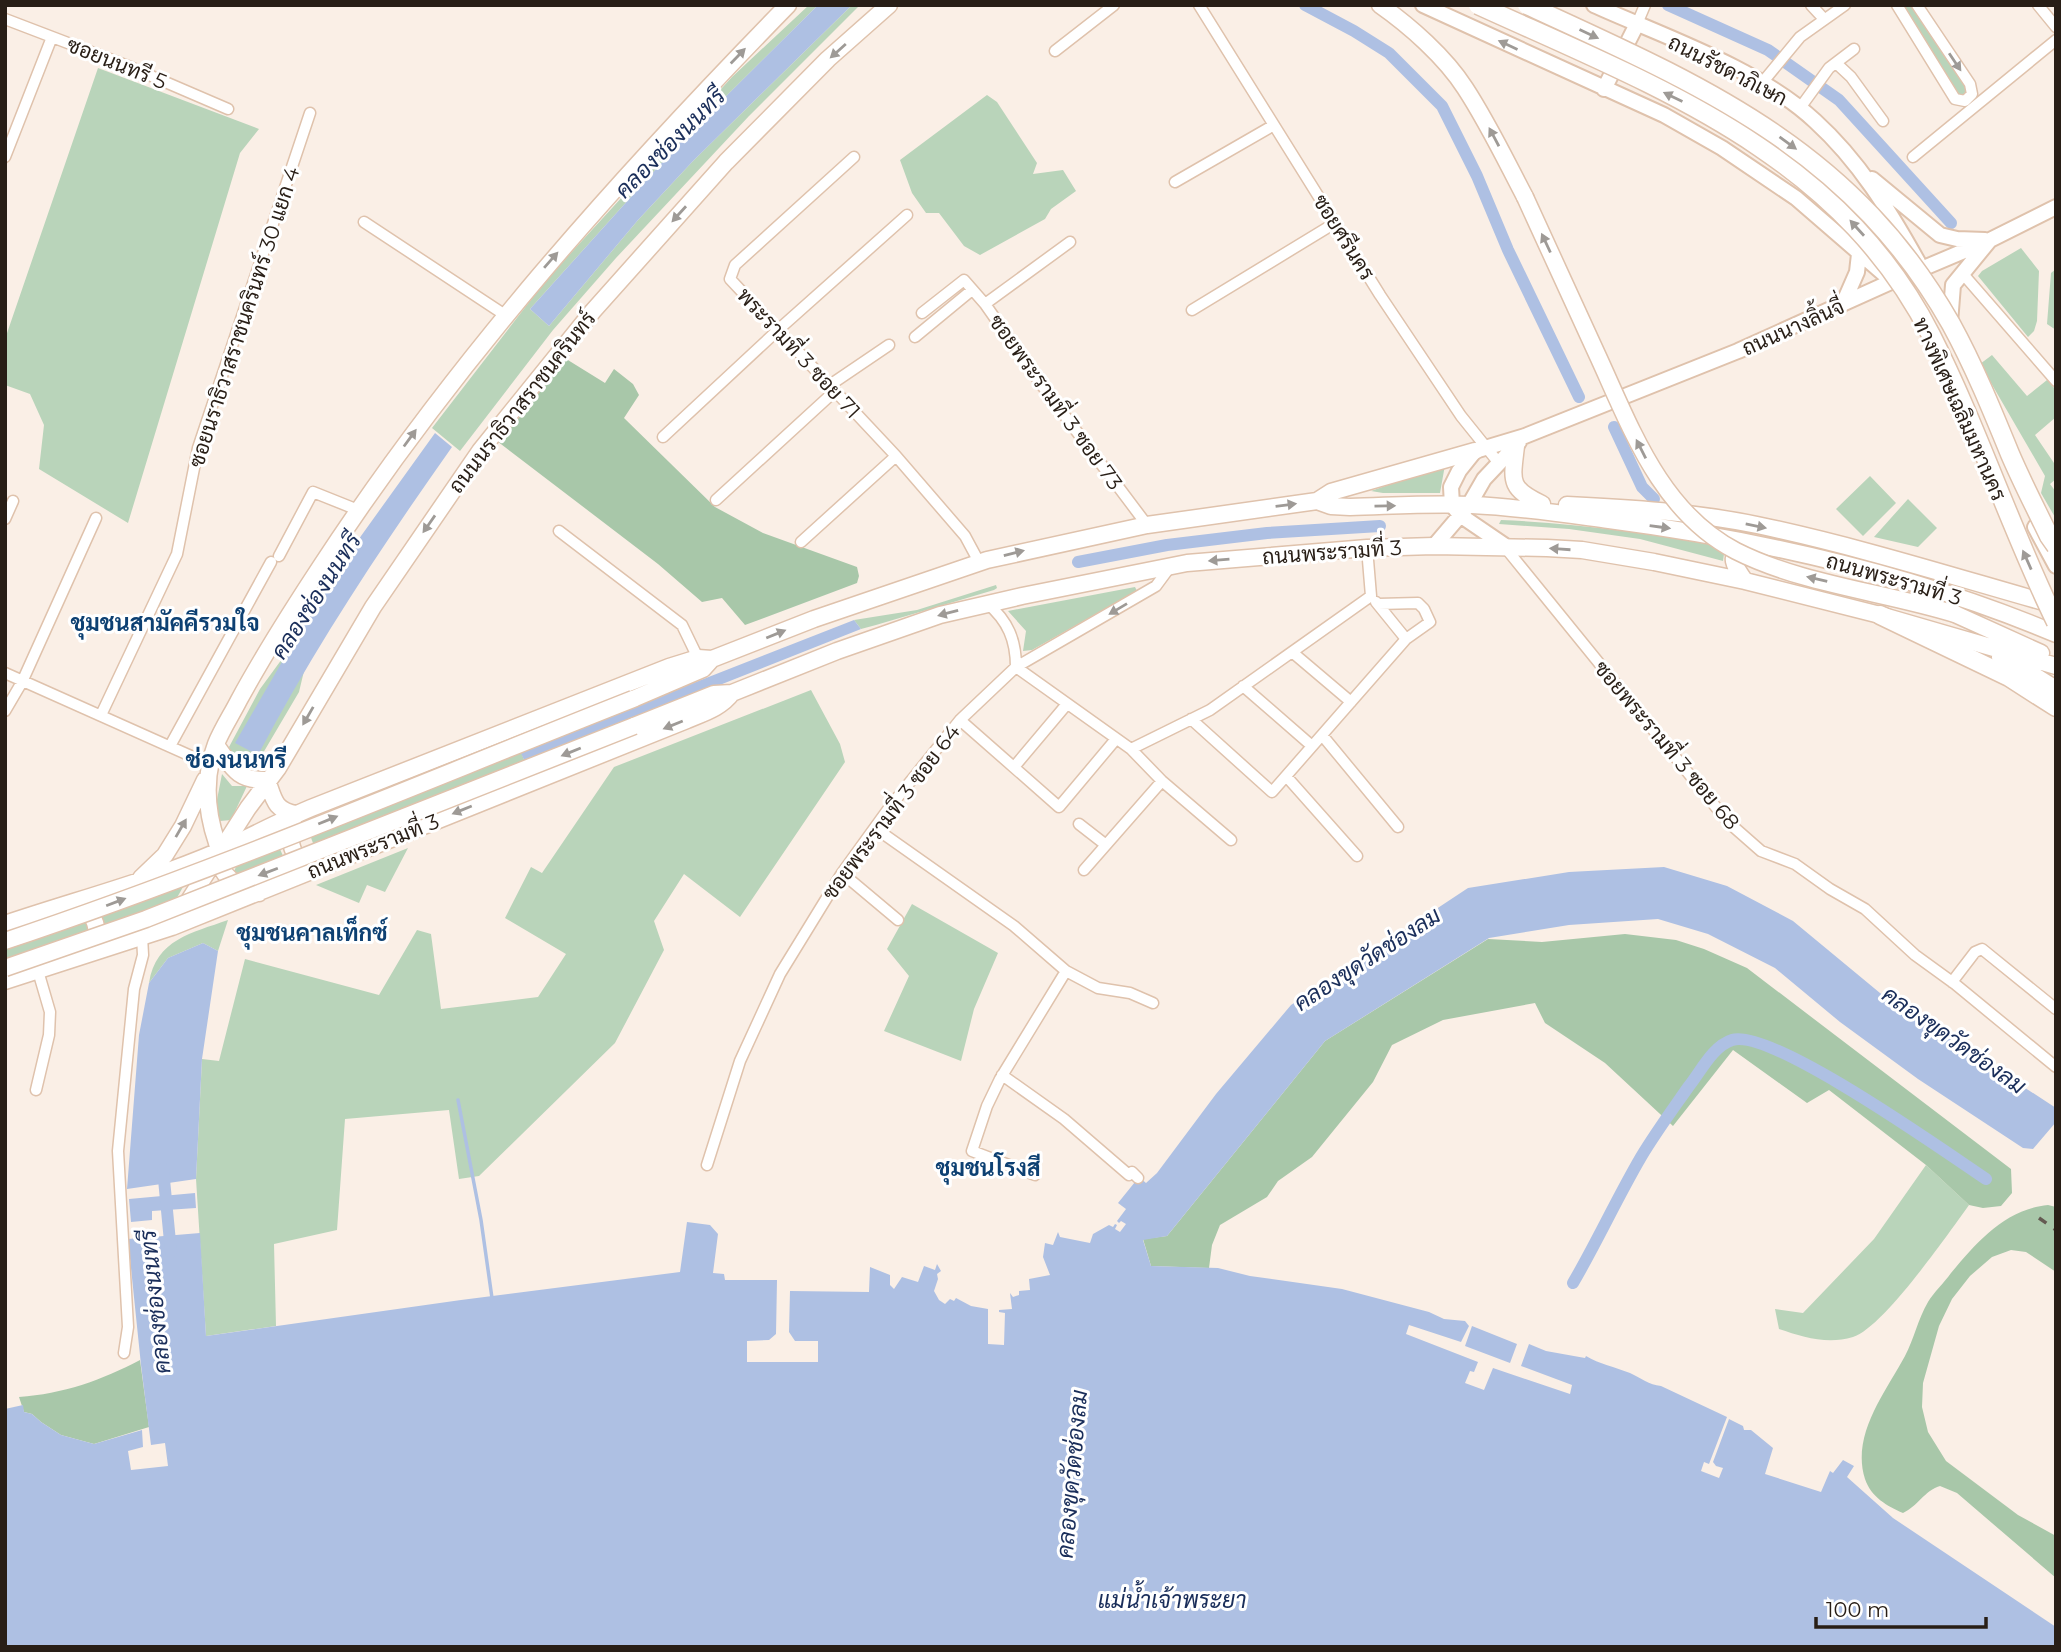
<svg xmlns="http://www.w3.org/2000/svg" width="2061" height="1652" font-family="Montserrat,Sarabun,sans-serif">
	<rect width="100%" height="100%" fill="#faefe6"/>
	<path fill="#b9d4ba" d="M809 5H818L685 137 530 309 549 326 638 220 693 161 852 5H860L749 116 616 258 553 330 460 451 432 428 547 279 732 77Z
		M1901 5H1913L1968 87 1965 96 1960 98Z
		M98 68 259 129 240 153 128 523 39 469 44 425 30 394 5 385V339Z
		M987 95 997 102 1037 163 1033 174 1063 170 1076 191 1051 209 1045 219 980 255 964 246 939 213H926L912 193 900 160Z
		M2021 248 2039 271 2037 321 2034 331 2028 337 1978 276 1982 271Z
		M2056 269V330L2047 324 2051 273Z
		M1992 355 2027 396 2047 380 2056 390V417L2035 435 2056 466V479L2050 484 2056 492V519L2041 493 2045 476 1980 364Z
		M1445 465 1440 493H1383L1371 491Z
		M1870 476 1896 503 1863 536 1836 509Z
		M1908 499 1937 528 1918 547 1874 537Z
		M1501 520C1575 523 1647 533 1721 546L1725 547 1723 561 1640 539 1569 529 1499 524Z
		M996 585 997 588 994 590 876 625 861 629 854 620 917 610Z
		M1135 587 1137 591 1032 650 1023 651 1026 631 1008 611Z
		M290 648 304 671 299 692 256 765 248 770 234 764 229 747 260 689Z
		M811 690 840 744 845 762 740 917 684 874 654 921 664 950 615 1043 479 1176 459 1179 449 1110 345 1119 337 1230 274 1244 276 1326 206 1336 196 1179 202 1059 219 1061 245 959 379 995 417 930 431 934 441 1009 538 997 566 954 505 918 531 867 542 873 614 767Z
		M519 747 525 762 317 854 310 835Z
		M222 774 232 786H247L231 820 220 821 214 815Z
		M276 840 287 865 234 888 233 874 240 857Z
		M408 848 385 892 367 885 359 903 316 885Z
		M188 878 169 912 102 939 97 912Z
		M912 904 998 953 974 1009 961 1061 884 1031 909 976 887 949Z
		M88 918 92 931 5 970V941Z
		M228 920 218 951 203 943 168 958 149 983C156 939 192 933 228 920Z
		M1926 1165 1969 1205C1948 1234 1883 1328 1853 1337 1827 1345 1803 1337 1779 1329L1775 1309 1803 1313 1874 1239Z"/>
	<path fill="#a8c7a9" d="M563 357 605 383 614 369 633 384 639 395 624 418 715 507 763 533 857 567 859 576 857 583 745 625 722 598 702 602 658 564 497 441Z
		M1625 934 1676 940 1704 949 1747 968 2011 1169 2012 1193 2001 1206 1983 1208 1969 1205 1926 1165 1829 1090 1807 1103 1733 1050 1673 1126 1605 1063 1545 1023 1535 1003 1443 1020 1392 1045 1373 1082 1312 1157 1278 1181 1267 1197 1220 1225 1212 1245 1209 1268 1151 1266 1143 1239 1167 1236 1325 1041 1488 939 1542 942Z
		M2048 1205 2056 1207V1272L2026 1252 2011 1250 1992 1257 1970 1276 1952 1299 1939 1326 1923 1383 1922 1407 1928 1432 1946 1461 2018 1515 2056 1536V1578L1957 1493 1940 1486C1924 1491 1918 1506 1903 1513 1887 1506 1871 1497 1865 1479 1851 1435 1885 1393 1905 1356 1914 1339 1918 1319 1928 1302 1934 1292 1944 1283 1951 1273 1977 1242 2005 1209 2048 1205Z
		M140 1360 149 1427 94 1444 61 1435 41 1422 32 1414 24 1412 19 1397C63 1394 102 1380 140 1360Z"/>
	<path fill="#aec0e3" d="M818 5H852L693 161 638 220 549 326 530 309 685 137Z
		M435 433 452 447C382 546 315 647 258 755L235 743 290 648 361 536Z
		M854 620 861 629 525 762 520 751Z
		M1664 867 1727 886 1793 921 1880 993 2056 1108V1122L2033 1149 2023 1148 1918 1079 1840 1022 1775 968 1708 934 1658 919 1569 925 1489 938 1325 1041 1167 1236 1143 1240 1151 1266 1218 1268 1250 1276 1342 1289 1429 1312 1444 1319 1465 1321 1469 1326 1461 1342 1409 1325 1406 1334 1478 1362 1474 1372 1470 1371 1465 1383 1484 1390 1493 1368 1570 1394 1572 1385 1521 1366 1529 1344 1546 1351 1585 1358 1586 1356C1599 1364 1615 1367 1630 1373 1641 1378 1649 1385 1661 1386L1727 1417 1709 1464 1704 1462 1701 1471 1719 1478 1723 1468 1716 1466 1713 1462 1729 1419 1743 1426 1744 1430H1751L1773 1448 1765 1474 1821 1492 1830 1471 1833 1473 1843 1460 1854 1466 1847 1477 1893 1518 2056 1627V1647H5V1409L23 1405 24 1412 32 1414 41 1422 61 1435 94 1444 142 1430 143 1447 128 1451 131 1470 168 1466 165 1443 151 1445 141 1365 128 1239 200 1233 206 1336 461 1300 680 1272 687 1222 710 1225 718 1234 713 1273 724 1274 725 1280H777L776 1334 769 1340 747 1341V1362H818V1341H795L789 1332 790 1291 869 1292 870 1267 890 1275V1285L894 1289 902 1277 918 1282 924 1266 935 1270 937 1264 941 1271 937 1274 938 1279 934 1291 939 1300 945 1304 950 1299 954 1301 956 1298 971 1306 988 1309V1344L1004 1345 1005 1313 999 1312V1310L1012 1309 1010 1293 1013 1297 1019 1295V1291L1030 1290 1029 1279 1050 1275 1043 1257 1045 1243 1053 1245 1058 1232 1060 1237 1090 1243 1093 1234 1109 1225 1113 1227 1115 1224 1117 1225 1115 1229 1120 1232 1126 1224 1121 1221 1119 1223 1117 1221 1126 1209 1118 1203 1139 1177 1146 1183 1157 1173 1216 1094 1291 1005 1468 888 1569 872Z
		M203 943 218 951 202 1059 196 1179 127 1189 139 1035 149 983 168 958Z
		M195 1193 196 1208 152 1211V1220L131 1222 129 1199Z
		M1472 1326 1517 1344 1510 1363 1465 1346Z"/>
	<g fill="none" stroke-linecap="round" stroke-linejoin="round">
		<path stroke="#aec0e3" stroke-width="3.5" d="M458 1100 481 1220 492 1298"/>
		<path stroke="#aec0e3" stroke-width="12" d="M1305 5 1354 31 1389 53 1442 106 1477 176 1508 250 1579 397
			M1668 5 1768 50 1839 100 1951 223
			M1614 427 1642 487 1654 499
			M1078 562 1167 545 1267 533 1380 526
			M163 1169 171 1252
			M1573 1283C1597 1242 1617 1198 1641 1157 1656 1132 1673 1109 1689 1086 1701 1071 1713 1046 1732 1040 1770 1027 1947 1153 1986 1179"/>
		<defs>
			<path id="street" d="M1199 5 1380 295 1461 416 1498 462
				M1811 5 1824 19
				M1897 5 1955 99 1965 101 1972 94 1970 84 1917 5
				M2038 5 2056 27
				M5 19 128 66 228 109
				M1637 24 1645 5
				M1055 51 1114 5
				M1836 63 1851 77 1883 121
				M1762 83 1800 37 1845 5
				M1800 108 1829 68 1854 49
				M5 157 52 37
				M854 157 735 265 730 279 896 456 965 536 979 562
				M1913 157 2056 40
				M1175 182 1274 125
				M364 222 505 315
				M1963 274 2056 381
				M985 304 1070 242
				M1192 310 1335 223
				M922 313 964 280 985 304 1041 384 1147 525
				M915 337 972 290
				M830 385 889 345
				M663 437 778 330 907 215
				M716 500 835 391
				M5 519 13 501
				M559 531 682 625 698 658
				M801 542 896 456
				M1504 546 1728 822 1761 851 1795 864 1830 889 1865 909 1915 955 1955 984 2056 1067
				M1367 548 1371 596
				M279 556 313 492 358 510
				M1376 602 1406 639
				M987 603C1008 621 1016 640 1016 667
				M1292 652 1351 702
				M1016 667 1131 749 1162 781 1231 840
				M5 673 211 765
				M1243 686 1312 746
				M5 711 22 682 96 518
				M101 715 177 554 198 448 310 113
				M1191 719 1272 792 1406 639 1430 622 1424 609 1418 603 1378 604
				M960 720 1059 807 1116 739
				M1322 735 1398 827
				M170 746 271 562
				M1131 749 1210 710 1371 596
				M1014 767 1067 704
				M1286 776 1357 856
				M1079 824 1106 845
				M875 828 1014 926 1066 971 1000 1079 987 1106 972 1151 1035 1175
				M1084 870 1162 781
				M842 873 898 920
				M1066 971 1098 988 1130 993 1153 1003
				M1952 982 1975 952 1982 949 2056 1009
				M1002 1075 1064 1119 1129 1175 1132 1172 1138 1178
				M36 1090 49 1035 50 1012 38 971
				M707 1165 740 1061 780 974 842 873 889 808 960 720 1016 667 1156 586 1170 567
				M124 1353 128 1327 118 1151 134 989 143 955 142 936"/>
			<path id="secondary" d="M1423 5 1664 115 1722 148 1796 198 1892 281
				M1594 5C1665 37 1758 68 1815 121 1859 161 1889 210 1918 262
				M1604 89 1637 24
				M1872 179 1940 235 1957 239 1985 240
				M1843 304 1857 272 1859 254
				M1950 323 1953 285 1989 241
				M2035 527 2056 566
				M1504 545 1460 515 1452 505 1451 487 1459 471 1475 451 1525 436 1738 351 1893 281 1990 240 2056 207
				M1434 546 1469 505 1484 479 1519 442"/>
			<path id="primary" d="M1380 5C1410 26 1445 57 1465 88 1488 123 1506 161 1525 197
				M1516 446C1512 481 1508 488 1542 504
				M1317 501 1331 492 1475 451
				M1567 505C1630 508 1694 512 1757 525 1857 546 1955 577 2054 605
				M1744 542C1727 556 1734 566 1745 581
				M1955 614 2041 653
				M2000 657 2022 668 2056 689
				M633 699 703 669 712 659 814 619 987 560 1147 525 1317 501 1331 506 1350 507C1390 506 1431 503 1472 505 1518 507 1564 514 1609 520 1762 540 1914 574 2056 634
				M634 726 714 694 732 693 837 651 940 615 1022 596 1187 563 1367 548 1434 546 1547 548 1582 550 1654 562 1745 581 1880 615 2056 666
				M216 745C232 767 237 781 267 780
				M267 780C274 799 274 810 296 814
				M293 823C288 841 291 858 309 865
				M141 878 165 855 183 826 205 780
				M259 893C245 889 224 880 220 864 219 857 219 850 217 843 206 811 204 776 216 744 222 729 232 714 239 700 264 654 292 610 321 566 455 361 617 180 788 5
				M80 904C96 914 100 931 94 948
				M5 924C76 900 150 881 219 851 250 837 280 821 311 808L669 667 698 658 712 659
				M172 927 248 808 278 768 373 607 480 451 593 311 726 162 828 59 889 5
				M5 981 172 927 687 720C703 713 721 708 732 693"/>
			<path id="highway" d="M1880 615 2009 677 2056 707"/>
		</defs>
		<use href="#street" stroke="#dfc2ac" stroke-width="13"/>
		<use href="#secondary" stroke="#dfc2ac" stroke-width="18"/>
		<use href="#primary" stroke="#dfc2ac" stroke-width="19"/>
		<use href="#highway" stroke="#dfc2ac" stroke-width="21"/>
		<use href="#street" stroke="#fff" stroke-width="10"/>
		<use href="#secondary" stroke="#fff" stroke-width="14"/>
		<use href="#primary" stroke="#fff" stroke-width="16"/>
		<use href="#highway" stroke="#fff" stroke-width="18"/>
		<path stroke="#645a52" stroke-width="3.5" stroke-dasharray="9 9" stroke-linecap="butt" d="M2039 1218 2056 1230"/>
		<defs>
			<path id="primary-bridge" d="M1525 197C1549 249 1572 300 1596 352 1630 425 1659 511 1736 551 1801 584 1884 592 1955 614
				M5 941C218 870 425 781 633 699
				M5 968 146 919 634 726"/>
			<path id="highway-bridge" d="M1478 5C1653 85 1838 152 1931 335 1978 428 2010 528 2056 622
				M1527 5C1701 85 1851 148 1951 324 1974 366 1992 410 2010 454 2022 482 2036 509 2049 536L2056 546"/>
		</defs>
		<use href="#primary-bridge" stroke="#dfc2ac" stroke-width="19" stroke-linecap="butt"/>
		<use href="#highway-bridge" stroke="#dfc2ac" stroke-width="21" stroke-linecap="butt"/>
		<use href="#primary-bridge" stroke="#fff" stroke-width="16"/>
		<use href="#highway-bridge" stroke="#fff" stroke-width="18"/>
	</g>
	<defs><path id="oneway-solid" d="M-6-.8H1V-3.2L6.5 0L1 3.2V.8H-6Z" transform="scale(1.75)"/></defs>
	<g fill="#9e9a96">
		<use href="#oneway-solid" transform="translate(1589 34) rotate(25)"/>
		<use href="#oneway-solid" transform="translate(1508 45) rotate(-155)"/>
		<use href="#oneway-solid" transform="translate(838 51) rotate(138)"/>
		<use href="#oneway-solid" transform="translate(738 56) rotate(-46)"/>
		<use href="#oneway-solid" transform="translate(1955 62) rotate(56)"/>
		<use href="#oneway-solid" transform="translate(1673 97) rotate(-154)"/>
		<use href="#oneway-solid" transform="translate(1494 137) rotate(-118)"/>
		<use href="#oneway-solid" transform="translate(1788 143) rotate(36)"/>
		<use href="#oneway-solid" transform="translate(679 214) rotate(132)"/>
		<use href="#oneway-solid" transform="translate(1857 228) rotate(-132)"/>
		<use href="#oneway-solid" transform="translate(1546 243) rotate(-115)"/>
		<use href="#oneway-solid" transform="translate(551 260) rotate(-49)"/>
		<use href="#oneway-solid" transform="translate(410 438) rotate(-54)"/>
		<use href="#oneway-solid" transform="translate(1641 449) rotate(-117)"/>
		<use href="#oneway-solid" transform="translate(1286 505) rotate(-7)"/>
		<use href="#oneway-solid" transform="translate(1385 506) rotate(-1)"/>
		<use href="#oneway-solid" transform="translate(429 524) rotate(125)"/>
		<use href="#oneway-solid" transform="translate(1756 526) rotate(11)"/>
		<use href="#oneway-solid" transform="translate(1660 527) rotate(8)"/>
		<use href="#oneway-solid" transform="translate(1560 549) rotate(-176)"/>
		<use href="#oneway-solid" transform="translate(1014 553) rotate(-14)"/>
		<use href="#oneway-solid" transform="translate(1219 560) rotate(175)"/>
		<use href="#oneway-solid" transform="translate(2027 560) rotate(-114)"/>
		<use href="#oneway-solid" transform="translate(1817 579) rotate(-167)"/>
		<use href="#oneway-solid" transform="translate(1118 609) rotate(149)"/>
		<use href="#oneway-solid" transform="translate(948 613) rotate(165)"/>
		<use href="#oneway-solid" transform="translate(776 634) rotate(-22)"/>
		<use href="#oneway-solid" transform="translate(308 716) rotate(120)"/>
		<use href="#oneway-solid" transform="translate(673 725) rotate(158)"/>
		<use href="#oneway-solid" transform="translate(571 752) rotate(158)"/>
		<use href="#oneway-solid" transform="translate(462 810) rotate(158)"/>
		<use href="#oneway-solid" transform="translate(328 820) rotate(-22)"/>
		<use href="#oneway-solid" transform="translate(181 828) rotate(-60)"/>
		<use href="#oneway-solid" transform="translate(268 872) rotate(159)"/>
		<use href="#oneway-solid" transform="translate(116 902) rotate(-21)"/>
	</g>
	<g text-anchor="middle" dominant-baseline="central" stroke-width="6" stroke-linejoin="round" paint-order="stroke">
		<g font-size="21" fill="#281e16" stroke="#fff">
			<text transform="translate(117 63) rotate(22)">ซอยนนทรี 5</text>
			<text transform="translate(1728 70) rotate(27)">ถนนรัชดาภิเษก</text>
			<text transform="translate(1344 237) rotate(58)">ซอยศรีนคร</text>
			<text transform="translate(244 317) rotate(-72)">ซอยนราธิวาสราชนครินทร์ 30 แยก 4</text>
			<text transform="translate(1793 327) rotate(-24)">ถนนนางลิ้นจี่</text>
			<text transform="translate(799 353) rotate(47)">พระรามที่ 3 ซอย 71</text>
			<text transform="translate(522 402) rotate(-52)">ถนนนราธิวาสราชนครินทร์</text>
			<text transform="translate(1056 402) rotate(54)">ซอยพระรามที่ 3 ซอย 73</text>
			<text transform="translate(1960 409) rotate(66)">ทางพิเศษเฉลิมมหานคร</text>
			<text transform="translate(1332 552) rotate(-4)">ถนนพระรามที่ 3</text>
			<text transform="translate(1894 579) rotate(16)">ถนนพระรามที่ 3</text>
			<text transform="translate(1667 745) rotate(50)">ซอยพระรามที่ 3 ซอย 68</text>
			<text transform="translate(891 812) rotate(-53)">ซอยพระรามที่ 3 ซอย 64</text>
			<text transform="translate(373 846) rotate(-22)">ถนนพระรามที่ 3</text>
		</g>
		<g font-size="23" font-style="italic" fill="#1a2e5a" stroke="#fff">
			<text transform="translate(670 143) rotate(-45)">คลองช่องนนทรี</text>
			<text transform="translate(316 596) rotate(-57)">คลองช่องนนทรี</text>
			<text transform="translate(1367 959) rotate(-33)">คลองขุดวัดช่องลม</text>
			<text transform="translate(1954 1040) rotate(35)">คลองขุดวัดช่องลม</text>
			<text transform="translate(155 1302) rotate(-96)">คลองช่องนนทรี</text>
			<text transform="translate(1072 1474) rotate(-85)">คลองขุดวัดช่องลม</text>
			<text x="1172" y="1600">แม่น้ำเจ้าพระยา</text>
		</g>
		<g font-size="23" font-weight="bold" fill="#0d4072" stroke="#fff">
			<text x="165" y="623">ชุมชนสามัคคีรวมใจ</text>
			<text x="312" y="933">ชุมชนคาลเท็กซ์</text>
			<text x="988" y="1168">ชุมชนโรงสี</text>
		</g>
		<g font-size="24" font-weight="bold" fill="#0d4072" stroke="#fff">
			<text x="236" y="759">ช่องนนทรี</text>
		</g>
	</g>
	<rect width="2061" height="1652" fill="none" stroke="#281e16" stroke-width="14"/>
	<path d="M1816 1617v10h170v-10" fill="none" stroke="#281e16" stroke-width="3.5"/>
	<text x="1826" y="1617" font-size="21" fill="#281e16" stroke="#ffffff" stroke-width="5" paint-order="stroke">100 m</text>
</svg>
